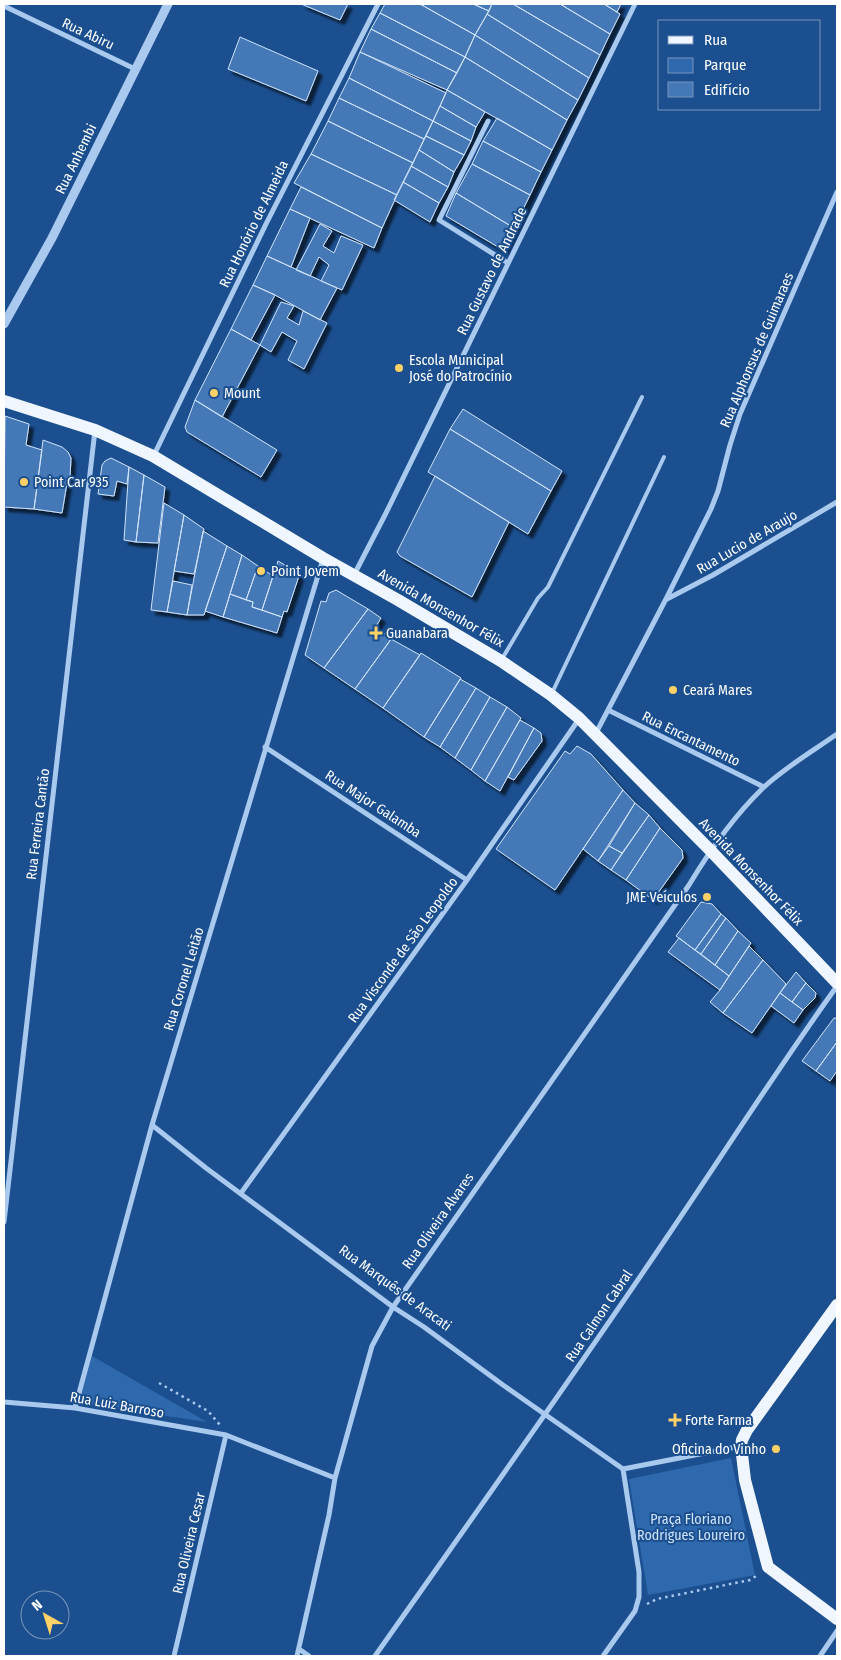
<svg xmlns="http://www.w3.org/2000/svg" width="841" height="1660" font-family="'Fira Sans Condensed',sans-serif">
	<defs>
		<filter id="shadow"><feDropShadow dx="4.5" dy="4.5" stdDeviation="1" flood-color="#0009"/></filter>
	</defs>
	<rect width="100%" height="100%" fill="#1b4f8f"/>
	<path fill="#2e69ad" d="M92 1356 207 1422 79 1403Z
		M731 1458 755 1575 648 1595 629 1479Z"/>
	<path fill="#4478b7" stroke="#cfe3fa" filter="url(#shadow)" d="M301 4H348L340 20Z
		M385 4H420L475 35 465 57 380 13Z
		M420 4H473L489 11 475 35Z
		M473 4H492L489 11Z
		M492 4H513L600 55 589 78 487 14Z
		M513 4H560L610 34 600 55Z
		M560 4H604L620 14 610 34Z
		M604 4H621L617 12Z
		M380 13 465 57 457 73 371 29Z
		M487 14 589 78 578 100 475 35Z
		M371 29 457 73 447 90 360 52Z
		M475 35 578 100 567 120 465 57Z
		M240 37 318 71 306 101 228 69Z
		M360 52 446 93 433 121 349 78Z
		M465 57 567 120 552 150 447 90Z
		M349 78 433 121 424 139 339 98Z
		M447 90 485 112 476 127 440 106Z
		M339 98 424 139 413 163 328 121Z
		M440 106 476 127 471 141 433 121Z
		M497 118 552 150 541 172 483 141Z
		M328 121 413 163 397 195 311 154Z
		M433 121 471 141 464 155 426 136Z
		M426 136 464 155 454 172 419 150Z
		M483 141 541 172 530 195 472 164Z
		M419 150 454 172 448 187 411 166Z
		M311 154 397 195 382 228 294 183Z
		M472 164 530 195 514 228 456 193Z
		M411 166 448 187 439 203 403 182Z
		M403 182 439 203 430 222 394 200Z
		M301 187 382 228 374 248 290 209Z
		M456 193 514 228 503 250 446 216Z
		M290 209 310 218 291 267 267 256Z
		M320 224 332 231 323 246 334 253 341 236 363 245 342 290 321 281 329 265 319 257 310 276 296 270Z
		M267 256 337 288 320 320 275 295 253 285Z
		M253 285 275 295 251 340 231 329Z
		M281 302 294 306 287 318 299 325 303 311 327 323 304 369 288 360 297 341 282 332 271 352 260 345Z
		M231 329 260 345 222 417 195 400Z
		M195 400 277 450 261 477 187 432 185 427Z
		M463 409 562 471 551 491 450 429Z
		M5 416 29 424 26 445 42 450 34 509 4 507Z
		M450 429 551 491 528 534 428 472Z
		M43 440 62 447 68 452 71 458 70 477H68L62 513 34 509Z
		M111 458 129 467 127 484 117 481 114 496 98 494 102 465 105 461Z
		M129 467 144 475 136 542 124 540Z
		M144 475 165 487 158 543 136 542Z
		M435 476 509 522 472 597 400 556 397 552Z
		M164 503 184 515 167 612 151 610Z
		M184 515 204 529 194 574 174 571Z
		M203 531 227 546 204 615H187Z
		M227 546 242 555 223 617 205 611Z
		M242 555 258 566 246 600 230 594Z
		M278 561 295 571 299 576 287 612 284 611 282 617 262 610Z
		M258 566 273 576 262 610 252 607 253 602 246 600Z
		M173 581 192 585 187 615 167 612Z
		M336 590 368 609 324 668 305 655 321 601 326 602 329 593Z
		M230 594 253 602 252 607 282 617 277 633 223 617Z
		M368 609 381 618 375 628 392 638 355 689 324 668Z
		M391 639 420 655 383 708 355 689Z
		M421 653 461 678 424 737 383 708Z
		M460 679 476 688 440 747 424 737Z
		M476 688 490 697 455 758 440 747Z
		M490 697 507 707 471 770 455 758Z
		M507 707 521 718 485 781 471 770Z
		M520 720 534 728 500 791 485 781Z
		M534 728 541 733 542 741 514 780 508 777Z
		M577 746 591 754 623 790 555 890 496 849 565 751 570 754Z
		M623 790 635 803 598 861 583 849Z
		M635 803 649 815 622 853 609 846Z
		M649 815 660 828 626 880 611 870Z
		M660 828 682 850 683 858 653 900 626 880Z
		M609 846 622 853 611 870 598 861Z
		M701 902 712 904 721 914 695 950 676 936Z
		M721 914 726 918 701 954 695 950Z
		M726 918 738 931 715 965 701 954Z
		M738 931 751 943 729 976 715 965Z
		M679 938 729 976 720 990 668 952Z
		M749 946 763 960 723 1013 710 1002 720 990Z
		M763 960 786 984 752 1033 723 1013Z
		M796 972 806 983 792 1002 780 993Z
		M806 983 816 993 815 998 803 1010 792 1002Z
		M780 993 803 1010 794 1023 771 1006Z
		M834 1018H837V1042L816 1071 802 1061Z
		M837 1042V1071L830 1081 816 1071Z"/>
	<g fill="none" stroke-linecap="round" stroke-linejoin="round">
		<path stroke="#a9c9ee" stroke-width="2.5" stroke-dasharray="2.5 4" stroke-linecap="butt" d="M159 1383 208 1411 220 1425
			M647 1604 657 1599 750 1580 759 1574"/>
		<path stroke="#a9c9ee" stroke-width="4" d="M502 659 538 598 548 587 642 397
			M552 693 664 457"/>
		<path stroke="#a9c9ee" stroke-width="5" d="M4 6 135 69
			M488 121 439 220 508 263
			M154 455 266 224 378 4
			M354 575 386 513 635 4
			M667 599 713 575 837 502
			M608 710 764 787
			M596 733 666 599 711 509 718 491 730 445 740 414 837 192
			M265 747 467 880
			M152 1125 206 1168 393 1307 424 1327 503 1385 623 1469
			M241 1193 467 880 579 719
			M4 1222 95 430
			M4 1402 75 1408 226 1435 335 1478
			M75 1408 152 1125 323 559
			M623 1469 741 1446
			M299 1649 309 1656
			M174 1656 226 1435
			M297 1656 329 1515 335 1478 372 1346 393 1307 689 885C710 850 733 817 763 788 784 768 813 751 837 734
			M375 1656C473 1517 572 1378 667 1237 724 1153 778 1068 837 986
			M603 1656 635 1611 639 1597V1572L623 1469
			M820 1656 837 1631"/>
		<path stroke="#a9c9ee" stroke-width="9" d="M4 324 52 238 168 4"/>
		<path stroke="#f0f6ff" stroke-width="12" d="M4 401 95 430 153 456 323 558 398 600 501 661 551 695 579 718 710 850 837 983
			M837 1305 747 1430 742 1440 741 1446 745 1480 768 1567 837 1619"/>
	</g>
	<g fill="#ffd166" stroke="#1b4f8f" stroke-width="2">
		<circle cx="399" cy="368" r="5"/>
		<circle cx="214" cy="393" r="5"/>
		<circle cx="24" cy="482" r="5"/>
		<circle cx="261" cy="571" r="5"/>
		<path d="M373.5 625.5h5v5h5v5h-5v5h-5v-5h-5v-5h5z"/>
		<circle cx="673" cy="690" r="5"/>
		<circle cx="707" cy="897" r="5"/>
		<path d="M672.5 1412.5h5v5h5v5h-5v5h-5v-5h-5v-5h5z"/>
		<circle cx="776" cy="1449" r="5"/>
	</g>
	<g text-anchor="middle" dominant-baseline="central" stroke-width="4" stroke-linejoin="round" paint-order="stroke">
		<g font-size="14" fill="#fff" stroke="#1b4f8f">
			<text transform="translate(88 34) rotate(25)">Rua Abiru</text>
			<text transform="translate(76 159) rotate(-64)">Rua Anhembi</text>
			<text transform="translate(254 224) rotate(-64)">Rua Honório de Almeida</text>
			<text transform="translate(492 271) rotate(-64)">Rua Gustavo de Andrade</text>
			<text transform="translate(757 350) rotate(-67)">Rua Alphonsus de Guimaraes</text>
			<text transform="translate(747 542) rotate(-30)">Rua Lucio de Araujo</text>
			<text transform="translate(441 608) rotate(30)">Avenida Monsenhor Félix</text>
			<text transform="translate(691 739) rotate(26)">Rua Encantamento</text>
			<text transform="translate(373 804) rotate(33)">Rua Major Galamba</text>
			<text transform="translate(38 824) rotate(-83)">Rua Ferreira Cantão</text>
			<text transform="translate(751 872) rotate(46)">Avenida Monsenhor Félix</text>
			<text transform="translate(403 950) rotate(-54)">Rua Visconde de São Leopoldo</text>
			<text transform="translate(184 979) rotate(-73)">Rua Coronel Leitão</text>
			<text transform="translate(438 1221) rotate(-55)">Rua Oliveira Alvares</text>
			<text transform="translate(395 1288) rotate(36)">Rua Marquês de Aracati</text>
			<text transform="translate(599 1316) rotate(-56)">Rua Calmon Cabral</text>
			<text transform="translate(117 1405) rotate(10)">Rua Luiz Barroso</text>
			<text transform="translate(189 1543) rotate(-77)">Rua Oliveira Cesar</text>
		</g>
		<g font-size="14" fill="#fff" stroke="#1b4f8f" text-anchor="start">
			<text x="409" y="360">Escola Municipal<tspan x="409" dy="16">José do Patrocínio</tspan></text>
			<text x="224" y="393">Mount</text>
			<text x="34" y="482">Point Car 935</text>
			<text x="271" y="571">Point Jovem</text>
			<text x="386" y="633">Guanabara</text>
			<text x="683" y="690">Ceará Mares</text>
			<text x="697" y="897" text-anchor="end">JME Veículos</text>
			<text x="685" y="1420">Forte Farma</text>
			<text x="766" y="1449" text-anchor="end">Oficina do Vinho</text>
		</g>
		<g font-size="14" fill="#cfe3fa" stroke="#1b4f8f">
			<text x="691" y="1519">Praça Floriano<tspan x="691" dy="16">Rodrigues Loureiro</tspan></text>
		</g>
	</g>
	<rect width="841" height="1660" fill="none" stroke="#ffffff" stroke-width="10"/>
	<rect x="658" y="20" width="162" height="90" fill="#1b4f8f" stroke="#7695bc"/>
	<rect x="668" y="36" width="25" height="8" fill="#f0f6ff" stroke="#7695bc"/>
	<text x="704" y="45" font-size="15" fill="#ffffff">Rua</text>
	<rect x="668" y="58" width="25" height="15" fill="#2e69ad" stroke="#7695bc"/>
	<text x="704" y="70" font-size="15" fill="#ffffff">Parque</text>
	<rect x="668" y="82" width="25" height="15" fill="#4478b7" stroke="#7695bc"/>
	<text x="704" y="95" font-size="15" fill="#ffffff">Edifício</text>
	<g transform="translate(45 1615) rotate(321)"><circle r="24" fill="#1b4f8f" stroke="#7695bc"/>
	<path d="M0-4L9 19L0 12L-9 19Z" fill="#ffd166"/>
	<text y="-8" font-size="14" font-weight="bold" text-anchor="middle" fill="#ffffff">N</text>
	</g>
</svg>
